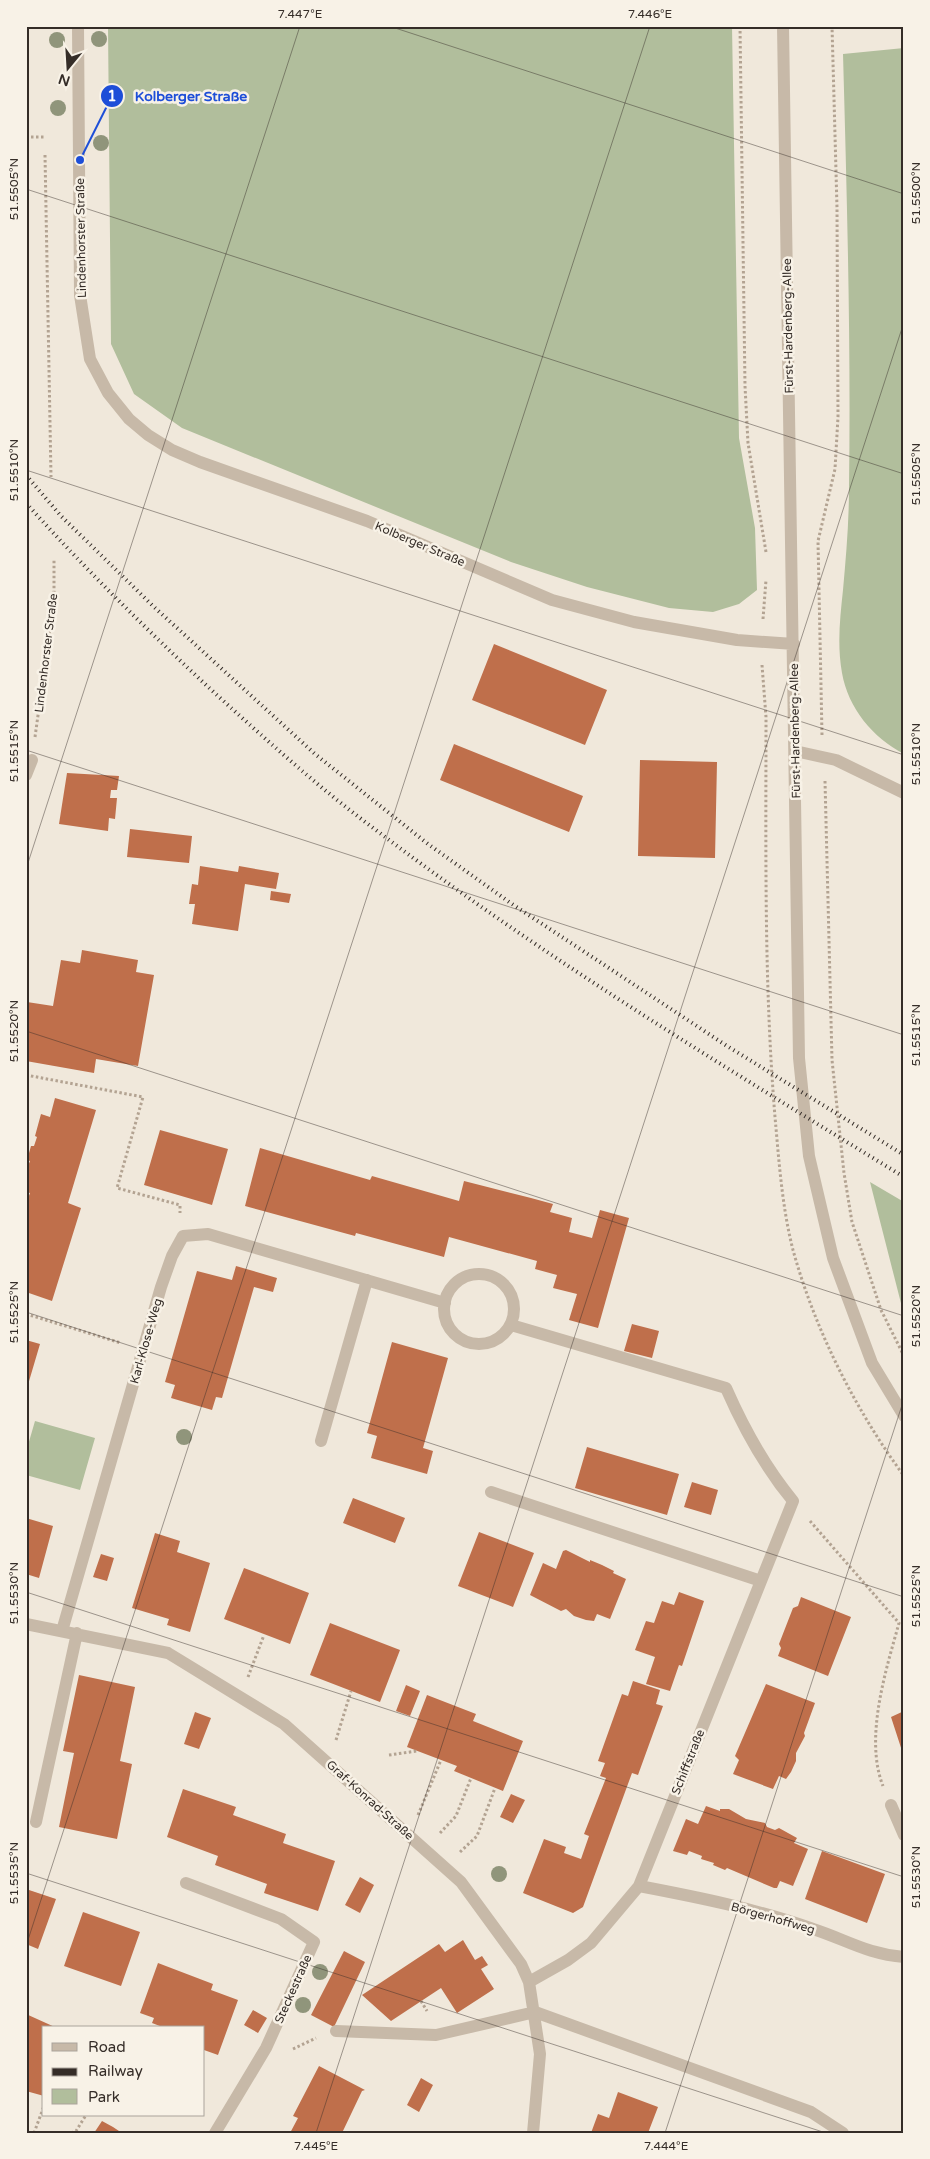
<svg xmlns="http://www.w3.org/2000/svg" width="930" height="2159" font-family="'Varela Round',sans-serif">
	<rect width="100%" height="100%" fill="#f0e8db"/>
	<path fill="#b1be9c" d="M108 26H732L739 438 755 528 757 590 739 604 713 612 669 608 587 587 511 562 182 428 134 394 111 344Z
		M904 48V754C873 738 848 708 842 673 837 645 840 618 843 590 846 557 849 522 849 488 851 344 847 199 843 54Z
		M870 1182 904 1202V1315Z
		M35 1421 95 1438 80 1490 26 1475V1452Z"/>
	<path fill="#bf6f4b" d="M494 644 607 690 585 745 472 700Z
		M454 744 583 796 569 832 440 780Z
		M640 760 717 762 715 858 638 856Z
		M67 773 119 776 117 790H111L110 798H117L115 819 109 818 108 831 59 824Z
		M130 829 192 836 189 863 127 857Z
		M200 866 238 872 239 866 279 873 276 889 245 884 238 931 192 924 195 904H189L192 884 198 885Z
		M271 891 291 894 289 903 270 900Z
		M82 950 138 960 136 972 154 975 138 1066 96 1059 94 1073 26 1061 27 1002 53 1006 61 960 80 963Z
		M55 1098 96 1110 68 1203 81 1208 52 1301 26 1292V1218L29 1210 26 1209V1204L30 1193 26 1192V1171L30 1161 27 1160 31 1146H34L37 1137 35 1136 41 1114 50 1117Z
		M160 1130 228 1149 212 1205 144 1185Z
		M260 1148 370 1180 372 1176 459 1201 464 1181 531 1198 553 1204 550 1212 572 1218 569 1232 592 1238 600 1210 629 1218 598 1328 569 1320 577 1294 553 1288 557 1275 535 1269 537 1261 449 1237 444 1257 356 1233 355 1236 245 1206Z
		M236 1266 277 1278 273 1292 254 1287 222 1398 216 1397 212 1410 171 1398 175 1385 165 1382 197 1271 232 1280Z
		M632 1324 659 1331 652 1358 624 1351Z
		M26 1340 40 1344 27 1388 26 1387Z
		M392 1342 448 1358 423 1448 433 1451 427 1474 371 1458 377 1436 367 1433Z
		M587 1447 679 1474 667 1515 575 1488Z
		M692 1482 718 1490 711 1515 684 1507Z
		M353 1498 405 1518 395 1543 343 1523Z
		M26 1518 53 1526 39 1578 26 1574Z
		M479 1532 534 1553 513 1607 458 1586Z
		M155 1533 180 1541 177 1552 210 1563 190 1632 167 1625 169 1619 132 1608Z
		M566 1550 590 1562V1560L602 1565 614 1571 613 1573 626 1579 610 1619 597 1614 594 1621 586 1620 574 1616 566 1609 561 1611 530 1595 543 1563 556 1569 563 1551Z
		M101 1554 114 1558 107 1581 93 1577Z
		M244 1568 309 1593 290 1644 224 1619Z
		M679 1592 704 1601 682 1666 679 1665 670 1691 646 1684 655 1657 635 1650 646 1621 654 1623 662 1601 674 1605Z
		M801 1597 851 1617 828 1676 778 1656 781 1648 779 1644 793 1608 798 1606Z
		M330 1623 400 1650 380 1702 310 1675Z
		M79 1675 135 1687 120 1761 132 1764 117 1839 59 1827 74 1753 63 1751Z
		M633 1681 660 1690 656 1704 663 1706 638 1775 632 1773 583 1907 573 1913 523 1893 544 1839 566 1847 564 1853 581 1859 589 1836 584 1834 606 1778 600 1776 605 1763 598 1761 622 1694 628 1696Z
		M766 1684 815 1703 804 1733 805 1736 796 1753V1761L791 1772 786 1779 779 1776 773 1789 733 1774 739 1760 735 1756Z
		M406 1685 420 1691 410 1716 396 1711Z
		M427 1695 476 1714 473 1721 523 1741 503 1791 454 1771 457 1766 407 1747Z
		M904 1711V1757L891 1717Z
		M195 1712 211 1718 199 1749 184 1744Z
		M183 1789 236 1807 233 1815 286 1834 283 1843 335 1861 318 1911 264 1893 267 1884 215 1865 218 1856 167 1837Z
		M511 1794 525 1800 513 1823 500 1817Z
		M706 1806 720 1811V1809H729L746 1819 765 1823 767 1827 775 1830 779 1828 797 1838 794 1843 808 1849 793 1886 780 1881 777 1888H774L727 1868 725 1870 713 1865 714 1863 701 1859 702 1856 689 1851 687 1855 673 1851 686 1819 698 1824Z
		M822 1851 885 1874 867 1923 805 1899Z
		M360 1877 374 1885 360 1913 345 1905Z
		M26 1889 56 1899 38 1949 26 1944Z
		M83 1912 140 1932 121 1986 64 1966Z
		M463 1940 475 1960 482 1956 488 1965 481 1969 494 1989 457 2013 441 1988 391 2021 362 1995 439 1944 445 1952Z
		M344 1951 365 1962 334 2027 311 2015Z
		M158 1963 213 1984 211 1990 238 2000 218 2055 204 2050V2028H165L152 2023 154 2018 140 2013Z
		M253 2010 267 2018 258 2033 244 2025Z
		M26 2014 57 2028H44V2096L26 2091Z
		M319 2066 365 2090 362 2091 342 2133H290L298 2118 293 2116Z
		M421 2078 433 2085 419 2112 407 2105Z
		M618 2092 658 2107 648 2133H591L598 2114 609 2118Z
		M102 2121 113 2127 122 2133H94Z"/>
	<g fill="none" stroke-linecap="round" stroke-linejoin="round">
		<path stroke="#b3a392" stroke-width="3" stroke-dasharray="2.5 2.5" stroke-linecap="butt" d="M740 26 745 386 748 443 766 552
			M26 137H45
			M45 155 51 477
			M763 619 766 580
			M762 665 766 717C766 850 764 984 775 1117 779 1161 782 1207 793 1250 815 1330 855 1409 904 1476
			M822 735 818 541 835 469 838 417 837 208 832 26
			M35 737 54 600V560
			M825 781 832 1060 844 1173 852 1222 881 1310 904 1356
			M26 1075 143 1097 117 1188 180 1205V1213
			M26 1314 121 1343
			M810 1521 899 1623C886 1670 864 1738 883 1786
			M248 1677 264 1635
			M336 1740 351 1691
			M389 1755 417 1751
			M418 1815 441 1760
			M440 1833 456 1816 471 1778
			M460 1852 477 1836 495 1788
			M421 2001 427 2011
			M293 2049 316 2038
			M34 2133 44 2106
			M71 2133 76 2131 86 2115"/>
		<path stroke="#c7b9a8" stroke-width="12" d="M78 26 80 295 90 359 108 393 129 419 148 435 172 450 200 462 367 521 552 600 634 622 737 640 794 644
			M783 26 799 1058 809 1156 833 1258 872 1363 904 1416
			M795 751 836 760 904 793
			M26 775 32 760
			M444 1309a35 35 0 1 1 70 0a35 35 0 1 1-70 0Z
			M511 1325 726 1388C744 1429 764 1466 793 1501L639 1886 591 1943 568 1960 529 1982
			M321 1441 367 1280
			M491 1492 761 1581
			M26 1624 168 1653 284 1724 461 1882 521 1964 529 1982 540 2054 533 2133
			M62 1631 161 1287 172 1256 183 1236 208 1234 445 1303
			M891 1805 904 1835
			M36 1822 77 1633
			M186 1883 281 1919 314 1942 266 2048 215 2133
			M639 1886C697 1897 757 1909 813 1929 847 1940 867 1954 904 1957
			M336 2031 436 2035 535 2012 811 2112 843 2133"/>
		<path stroke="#352d28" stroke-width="4" stroke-dasharray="1 4" stroke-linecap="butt" d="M26 475 61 516 153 606 315 754 428 844 512 904 727 1046 904 1155
			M26 503C87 571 152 635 219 697 269 742 318 787 372 827 541 956 723 1066 904 1177"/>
	</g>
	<g fill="#90957b">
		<circle cx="99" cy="39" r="8"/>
		<circle cx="57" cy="40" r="8"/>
		<circle cx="58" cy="108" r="8"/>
		<circle cx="101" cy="143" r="8"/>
		<circle cx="184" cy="1437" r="8"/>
		<circle cx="499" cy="1874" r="8"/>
		<circle cx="320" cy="1972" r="8"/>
		<circle cx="303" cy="2005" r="8"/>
	</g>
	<path fill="none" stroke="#352d28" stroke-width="1" stroke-opacity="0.45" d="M389 26 904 194M26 189 904 474M26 470 904 755M26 750 904 1035M26 869 300 26M26 1031 904 1316M26 1312 904 1597M26 1592 904 1877M26 1873 826 2133M26 1946 650 26M316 2133 904 322M665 2133 904 1399"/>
	<g text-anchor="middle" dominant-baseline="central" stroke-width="5" stroke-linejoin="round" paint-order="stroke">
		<g font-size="12" fill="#352d28" stroke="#f8f2e7">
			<text transform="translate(81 238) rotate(-91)">Lindenhorster Straße</text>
			<text transform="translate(788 326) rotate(-91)">Fürst-Hardenberg-Allee</text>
			<text transform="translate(420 544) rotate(23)">Kolberger Straße</text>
			<text transform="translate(46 653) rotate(-83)">Lindenhorster Straße</text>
			<text transform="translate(795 731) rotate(-91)">Fürst-Hardenberg-Allee</text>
			<text transform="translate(146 1341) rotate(-74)">Karl-Klose-Weg</text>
			<text transform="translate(688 1762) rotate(-68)">Schiffstraße</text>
			<text transform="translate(370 1800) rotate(42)">Graf-Konrad-Straße</text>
			<text transform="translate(773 1918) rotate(16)">Börgerhoffweg</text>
			<text transform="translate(293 1989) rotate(-66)">Steckestraße</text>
		</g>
	</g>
	<path fill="none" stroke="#1d4ed8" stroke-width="2" d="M80 160L112 96"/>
	<g fill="#1d4ed8" stroke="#f8f2e7" stroke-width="2">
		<circle cx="80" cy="160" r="5"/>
		<circle cx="112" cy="96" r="12"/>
	</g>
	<g font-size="15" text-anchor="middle" font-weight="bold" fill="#fff">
		<text x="112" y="101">1</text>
	</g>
	<g font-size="14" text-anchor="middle" font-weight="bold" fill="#1d4ed8" stroke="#f8f2e7" stroke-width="5" stroke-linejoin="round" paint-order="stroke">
		<text x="191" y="101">Kolberger Straße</text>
	</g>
	<rect width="930" height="2159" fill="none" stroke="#f8f2e7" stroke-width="55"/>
	<rect x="42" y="2026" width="162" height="90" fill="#f8f2e7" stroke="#aaa39b"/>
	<rect x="52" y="2043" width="25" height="8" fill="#c7b9a8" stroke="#aaa39b"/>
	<text x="88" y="2052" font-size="15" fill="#352d28">Road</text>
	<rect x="52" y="2068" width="25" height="8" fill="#352d28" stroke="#aaa39b"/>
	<text x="88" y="2076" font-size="15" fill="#352d28">Railway</text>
	<rect x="52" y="2089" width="25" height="15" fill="#b1be9c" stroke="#aaa39b"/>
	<text x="88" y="2102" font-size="15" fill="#352d28">Park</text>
	<g transform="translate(68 68) rotate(198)" stroke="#f8f2e7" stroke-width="4" paint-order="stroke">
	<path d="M0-4L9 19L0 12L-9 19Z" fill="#352d28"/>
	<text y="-8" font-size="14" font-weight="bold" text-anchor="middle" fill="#352d28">N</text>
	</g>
	<rect x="28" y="28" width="874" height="2104" fill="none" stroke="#352d28" stroke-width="2"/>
	<g font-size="12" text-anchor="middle" fill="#352d28">
		<text x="300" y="18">7.447°E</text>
		<text x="650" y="18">7.446°E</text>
		<text transform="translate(14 189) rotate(-90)" y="4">51.5505°N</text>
		<text transform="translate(916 193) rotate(-90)" y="4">51.5500°N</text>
		<text transform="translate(14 470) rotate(-90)" y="4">51.5510°N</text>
		<text transform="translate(916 474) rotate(-90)" y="4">51.5505°N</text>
		<text transform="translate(14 751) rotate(-90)" y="4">51.5515°N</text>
		<text transform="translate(916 754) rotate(-90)" y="4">51.5510°N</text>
		<text transform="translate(14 1031) rotate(-90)" y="4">51.5520°N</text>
		<text transform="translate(916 1035) rotate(-90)" y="4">51.5515°N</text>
		<text transform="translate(14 1312) rotate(-90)" y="4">51.5525°N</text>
		<text transform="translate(916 1316) rotate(-90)" y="4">51.5520°N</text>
		<text transform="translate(14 1593) rotate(-90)" y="4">51.5530°N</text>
		<text transform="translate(916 1596) rotate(-90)" y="4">51.5525°N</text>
		<text transform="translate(14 1873) rotate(-90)" y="4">51.5535°N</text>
		<text transform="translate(916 1877) rotate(-90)" y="4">51.5530°N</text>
		<text x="316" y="2150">7.445°E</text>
		<text x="666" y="2150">7.444°E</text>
	</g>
</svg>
